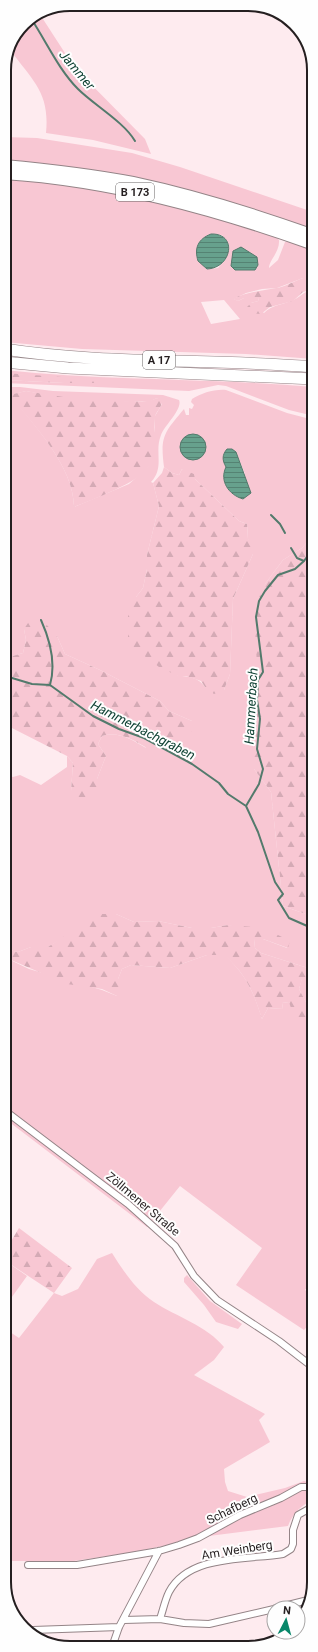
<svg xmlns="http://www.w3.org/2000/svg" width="318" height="1652" font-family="Roboto,sans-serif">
	<defs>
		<pattern id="forest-firs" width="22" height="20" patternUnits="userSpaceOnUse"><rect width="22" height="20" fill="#f8c7d3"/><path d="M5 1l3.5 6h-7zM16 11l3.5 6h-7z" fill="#d4aab5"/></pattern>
		<pattern id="water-rules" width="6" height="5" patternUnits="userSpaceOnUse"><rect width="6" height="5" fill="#67a18d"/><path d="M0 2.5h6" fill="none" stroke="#558373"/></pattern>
	</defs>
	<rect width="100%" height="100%" fill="#feebef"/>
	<path fill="#f8c7d3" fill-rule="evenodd" d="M41 16 74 67 145 139 151 154 93 140 46 133C50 93 33 81 11 51L24 23Z
		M4 137 37 138 132 153 180 167 313 212 314 231 245 208 4 161Z
		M4 178 36 181 104 191 192 209 274 235 279 240C280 252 269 260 269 268L278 260 285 242 292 241 314 249V278H303L277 288 262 289 246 293 234 299 238 301 244 298H259L258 301 251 303 264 313C272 305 281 305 291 301 300 298 302 292 314 289V359L246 354 82 349 4 342ZM211 234 222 235 229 245 226 259 218 268 207 269ZM224 300 240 319 211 324 201 302Z
		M4 370C107 381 211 378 314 387V416L289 410 226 386 218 385 189 391 4 383V380L64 383H105L4 373Z
		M4 387H20L53 391 163 395 179 400C183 409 164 426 161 435 154 452 165 467 151 482L153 483 159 506 147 555V569L143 588 136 597 178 676C189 676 199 678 205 687L224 690 230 674 233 599 253 554 248 539 247 524 239 521 195 479 182 469 179 475 172 473 164 467C160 436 164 433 184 409L186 415H189V408L192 409 194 405 191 402 192 399C202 393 214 389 226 390L287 413 314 420V534L302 548 283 560 265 584 257 666 254 714V769L271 792 283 906 314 917V972L311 969 261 953 255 948 254 939H263L287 948 289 941 228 925 211 928H192L158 921 134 922 116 914 63 938 48 947H31L18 952 4 949V774L13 777 20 775 41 785 67 767V756L73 763 71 791 97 779 106 756 98 744 102 736C119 731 132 740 146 748L138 734 145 733 170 744 192 721 169 711 160 701 100 670 65 654 57 636 24 629 26 640 23 653 9 657 4 656ZM26 391 76 401 107 403 139 401 149 402 157 398 162 404 155 416V427L148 467 129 484 74 507C74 467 34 425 10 395ZM236 452 245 474 223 473Z
		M224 954C246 975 253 990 262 1019L268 1008 283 1009 282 1003 289 1002 311 1025 309 1008 299 989 302 978 314 984V1289H305L314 1310V1319L304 1330 236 1285 262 1248 180 1186 147 1227 4 1118V957L29 969 102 990 117 996 118 979 122 969 131 965 170 968 207 955Z
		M112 1253C124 1272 136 1290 154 1302 177 1317 207 1326 224 1347L214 1360 194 1375 265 1414 259 1420 270 1442 224 1469 225 1482 228 1491 247 1497 285 1488 304 1481 314 1484V1500C301 1505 293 1513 288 1526L209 1536 134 1552 74 1561H5L4 1328 19 1338 54 1293 62 1296 78 1289 97 1259Z
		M4 1260 27 1276 4 1308Z
		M187 1275 210 1301 242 1324 238 1329 216 1322 204 1305 184 1282V1278Z"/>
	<path fill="url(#forest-firs)" d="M303 278H314V289L303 292 293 301 270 307 261 314 248 313 246 308 251 303 258 301 259 298H244L238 301 233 299C247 292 261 291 276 288 285 287 294 281 303 278Z
		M4 373 105 380V383H64L4 380Z
		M26 391C63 397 93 403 130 401 141 401 147 403 157 398L162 401C162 408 155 412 155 418 154 433 155 452 149 466 141 482 91 500 74 507 74 467 34 425 9 395Z
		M164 467 172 473 179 475 182 469 194 474 195 479 239 521 247 524 248 539 255 545 253 554 233 599 230 674 224 690 214 694 205 687 201 681 186 676H178L159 667 134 648 128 638V616L136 597 143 588 147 569V555L159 506 153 483 162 473Z
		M314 534V917L283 906 271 792 254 769V714L257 666 254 609 265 584 283 560 302 548Z
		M30 620 44 622 57 636 65 654 100 670 160 701 169 711 192 721 197 725 180 744H170L145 733 138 734 147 748C133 740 119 731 102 736L98 744 106 756 97 779 98 787 93 796 81 799 71 791 73 763 67 756 4 724V656L9 657 23 653 26 640 24 629Z
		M101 914H116L134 922 158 921 192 928H211L228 925 253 927 272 932 290 941 288 948 263 939H254L255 948 261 953 311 969 314 972V984L302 979 299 989 309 1008 311 1025C300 1021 292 1014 289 1002L282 1003 283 1009 268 1008 262 1019C253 991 246 974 224 955H207L170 968 131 965 122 969 118 979 126 989 117 996 102 989 67 984 4 957V949L18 952 31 947H48L79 926Z
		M19 1228 72 1268 54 1293 4 1260V1248L10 1243Z"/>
	<path fill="url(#water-rules)" stroke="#537a6c" d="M211 234C238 233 232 268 207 269L198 261C194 248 198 239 211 234Z
		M241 247 257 257 258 265 255 270H235L231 266 233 251Z
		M180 447a13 13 0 1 1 26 0a13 13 0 1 1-26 0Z
		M227 449H232L236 452 251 493 243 499C229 495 219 481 226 467 222 460 222 455 227 449Z"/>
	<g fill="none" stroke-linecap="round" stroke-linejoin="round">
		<path stroke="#537a6c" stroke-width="2" d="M32 20C47 43 59 70 78 89 94 105 124 122 135 141
			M271 515 280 524 285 533
			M314 547 304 561 295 569 278 575 265 591 259 601 256 617 263 672 258 680 257 700 260 719 257 749 263 769 259 784 246 806 258 832 275 882 283 894 278 900 289 918 314 929
			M291 548 297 558 304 561
			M41 620C50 640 56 664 50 685
			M4 678H12L32 684 50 685 93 716 119 729 144 738 192 764 219 783 228 794 246 806"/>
		<defs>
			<path id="minor" d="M4 1110 128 1204 175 1246 194 1276 217 1300 279 1341 314 1368
				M28 1565H77L159 1551 179 1545 198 1538 240 1515 281 1498 301 1487H314
				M276 1608 308 1600
				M160 1619C163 1610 165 1600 169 1592 189 1554 247 1560 283 1554L291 1549 293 1544V1530L298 1515 314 1506
				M124 1620 160 1619 184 1623 209 1624 274 1609
				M33 1630 119 1627
				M112 1647 119 1627 159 1551"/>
			<path id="trunk" d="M4 165C47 169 91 174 133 182 194 195 255 214 314 235
				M4 174C111 181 213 209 314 245"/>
			<path id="motorway" d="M4 349C106 365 211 358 314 367
				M4 362 68 368 314 379"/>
		</defs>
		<use href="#minor" stroke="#948487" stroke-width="8"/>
		<use href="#trunk" stroke="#948487" stroke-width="12"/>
		<use href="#motorway" stroke="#948487" stroke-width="12"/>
		<use href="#minor" stroke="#fff" stroke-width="6"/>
		<use href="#trunk" stroke="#fff" stroke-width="10"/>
		<use href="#motorway" stroke="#fff" stroke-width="11"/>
	</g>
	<g text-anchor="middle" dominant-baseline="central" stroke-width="4" stroke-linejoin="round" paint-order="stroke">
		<g fill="#fefefe" stroke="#666263" stroke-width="1">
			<rect x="116" y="183" width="38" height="18" rx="3"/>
			<rect x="143" y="351" width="32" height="18" rx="3"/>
		</g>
		<g font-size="11" font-weight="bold" fill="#251f20">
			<text x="135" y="192">B 173</text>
			<text x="159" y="360">A 17</text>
		</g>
		<g font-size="12" fill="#251f20" stroke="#fefefe">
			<text transform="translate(143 1204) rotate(40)">Zöllmener Straße</text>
			<text transform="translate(232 1509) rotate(-26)">Schafberg</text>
			<text transform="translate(237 1550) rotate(-9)">Am Weinberg</text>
		</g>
		<g font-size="13" font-style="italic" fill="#0e4133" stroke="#fefefe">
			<text transform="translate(77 70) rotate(50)">Jammer</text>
			<text transform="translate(251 706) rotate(-87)">Hammerbach</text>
			<text transform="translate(143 730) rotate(27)">Hammerbachgraben</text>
		</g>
	</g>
	<path d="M0 0H318V1652H0ZM70 11H248A59 59 0 0 1 307 70V1582A59 59 0 0 1 248 1641H70A59 59 0 0 1 11 1582V70A59 59 0 0 1 70 11Z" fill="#fefefe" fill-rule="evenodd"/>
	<path fill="none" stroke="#251f20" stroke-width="2" d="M70 11H248A59 59 0 0 1 307 70V1582A59 59 0 0 1 248 1641H70A59 59 0 0 1 11 1582V70A59 59 0 0 1 70 11Z"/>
	<g transform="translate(286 1620) rotate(6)"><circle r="19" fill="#fefefe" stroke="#a7a5a5"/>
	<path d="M0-3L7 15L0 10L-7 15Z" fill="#08876a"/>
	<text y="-6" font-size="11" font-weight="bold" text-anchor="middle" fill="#251f20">N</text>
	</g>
</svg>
